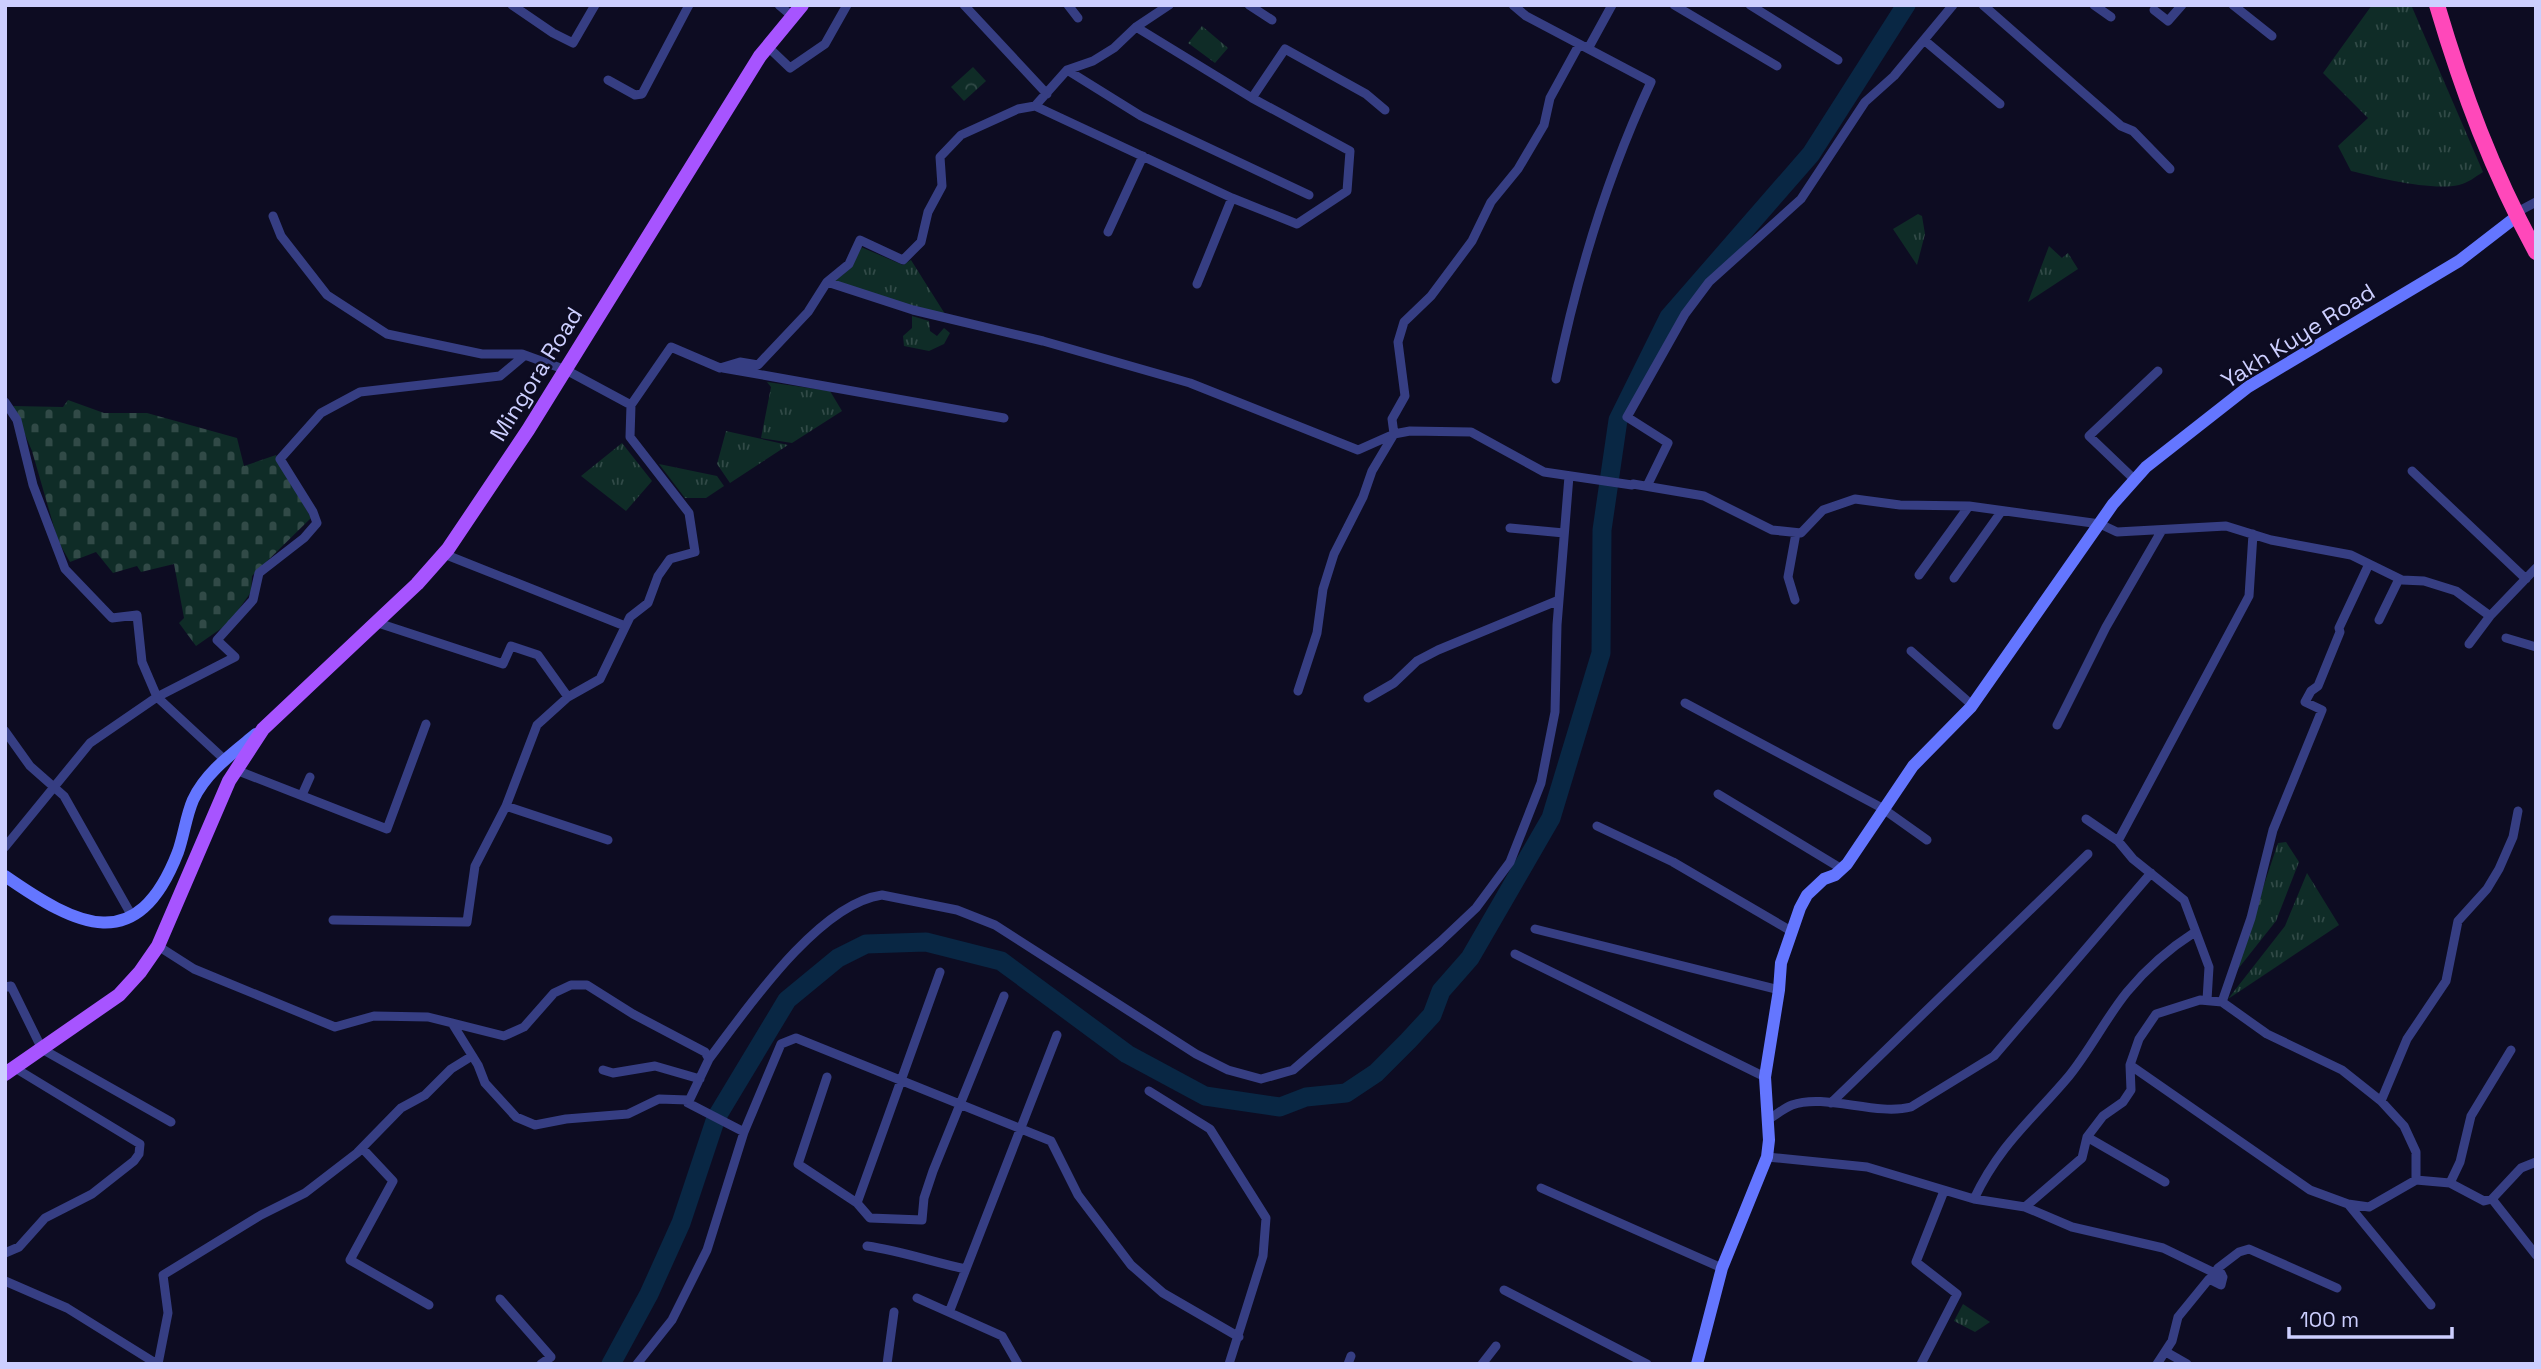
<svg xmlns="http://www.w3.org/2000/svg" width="2541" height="1369" font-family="'Space Grotesk',sans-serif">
	<defs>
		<pattern id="grass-tufts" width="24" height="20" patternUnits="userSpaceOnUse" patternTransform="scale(1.75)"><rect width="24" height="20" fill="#0f2c27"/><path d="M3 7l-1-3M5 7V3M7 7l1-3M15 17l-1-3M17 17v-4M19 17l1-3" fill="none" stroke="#314a47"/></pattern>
		<pattern id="cemetery-stones" width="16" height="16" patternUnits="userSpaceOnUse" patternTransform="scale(1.75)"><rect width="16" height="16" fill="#0f2c27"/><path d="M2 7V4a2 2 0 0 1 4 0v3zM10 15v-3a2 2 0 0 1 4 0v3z" fill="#314a47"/></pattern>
		<pattern id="park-crowns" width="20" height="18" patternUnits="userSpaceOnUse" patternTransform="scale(1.75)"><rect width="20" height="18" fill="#0f2c27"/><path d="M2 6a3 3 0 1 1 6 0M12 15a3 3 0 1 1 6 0" fill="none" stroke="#314a47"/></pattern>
	</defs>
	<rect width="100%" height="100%" fill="#0d0c22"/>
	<path fill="url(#grass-tufts)" d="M2372 5 2412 7 2483 172C2475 177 2468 183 2459 185 2431 191 2379 178 2351 171L2338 146 2368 118 2323 73Z
		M1202 26 1228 48 1215 63 1188 43Z
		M1918 214 1922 216 1925 234 1917 265 1893 229Z
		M2049 246 2062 258 2068 253 2078 269 2028 302Z
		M861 247 903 265 911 260 945 314 915 308 834 282 852 267Z
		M912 316 929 321 930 331 937 336 944 328 950 333 944 344 929 351 904 346 903 336 912 328Z
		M767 382 830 391 842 411 792 443 761 438 771 387Z
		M726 431 788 445 730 483 717 464Z
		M622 443 652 481 626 511 581 476Z
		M659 464 717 476 724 486 706 498H685Z
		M2286 842 2299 862 2276 921 2234 974 2278 843Z
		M2307 873 2339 925 2228 999 2285 926Z
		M1963 1304 1990 1322 1975 1332 1954 1321Z"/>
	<path fill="url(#cemetery-stones)" d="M68 400 104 413H147L237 438 244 466 276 455 311 518 252 576 251 592 229 623 196 646 179 623 184 618 174 564 141 572 137 566 113 573 96 552 70 562 58 541 32 451 13 406 63 407Z"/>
	<path fill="url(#park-crowns)" d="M973 67 986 81 964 101 951 87Z"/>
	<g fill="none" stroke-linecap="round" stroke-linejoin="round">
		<path stroke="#092744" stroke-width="19" d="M611 1364 649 1294 681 1223 716 1118 787 1000 838 958 866 944 926 942 1001 961 1127 1054 1205 1096 1280 1107 1306 1097 1346 1093 1376 1073 1408 1041 1432 1015 1441 991 1470 958 1551 818 1601 653 1602 530 1618 420 1669 317 1811 154 1906 5"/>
		<path stroke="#363e83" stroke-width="9" d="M512 5 553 33 573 43 595 5
			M779 5 792 16
			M964 5 1047 94
			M1068 5 1078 18
			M1249 5 1272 20
			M1513 5 1526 16 1651 82C1607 176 1577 275 1556 379
			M1674 5 1777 66
			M1750 5 1838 60
			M1983 5 2121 126 2133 131 2170 169
			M2094 5 2111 17
			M2233 5 2272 36
			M2154 10 2168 21 2182 5
			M1924 40 2000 104
			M768 47 790 68 825 44 847 5
			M1067 70 1141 116 1309 195
			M608 80 635 95 642 94 689 5
			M1252 98 1285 49 1366 94 1385 110
			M1035 106 1232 198 1297 224 1347 191 1350 151 1252 98 1136 27
			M273 216 281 236 327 295 387 334 482 354H522L566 370 631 405 671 347 720 368 740 362 758 365 808 312 827 282 913 310 1043 341 1190 383 1358 450 1394 434 1410 431 1471 432 1544 472 1632 485
			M2516 217 2521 210 2536 202
			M1108 232 1143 156
			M827 282 849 264 860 240 903 260 921 242 928 212 942 186 940 157 961 135 1018 109 1035 106 1067 70 1093 61 1114 48 1136 27 1169 5
			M1197 284 1232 198
			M723 368 1004 418
			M5 402 17 420 33 485 65 569 112 618 137 615 142 662 157 697 225 760
			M2412 471 2526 579
			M2135 480 2089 436 2158 371
			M1633 484 1704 496 1772 530 1801 533 1823 510 1855 499 1900 505 1969 506 2100 524 2117 532 2226 526 2271 540 2351 555 2402 580 2424 581 2456 591 2490 616 2469 644
			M1647 486 1668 443 1627 417 1685 314 1709 282 1801 199 1865 102 1894 76 1953 5
			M1510 528 1564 533
			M444 554 625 626
			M1919 575 1969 506
			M1954 578 2001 512
			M1795 600 1788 577 1796 533
			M2490 616 2536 568
			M2379 620 2399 579
			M375 622 503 664 511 646 538 655 568 697
			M2506 638 2536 647
			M1911 651 1972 705
			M1298 691 1317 633 1323 589 1334 554 1363 497 1372 471 1394 434 1392 419 1405 396 1398 342 1404 322 1431 296 1472 241 1491 202 1518 169 1544 125 1550 98 1579 45 1589 47 1612 5
			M1368 698 1394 683 1417 661 1438 650 1559 600
			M1685 703 1882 808 1927 840
			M2057 725 2106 627 2162 530
			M5 731 30 766 64 796 132 916
			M236 770 387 829 426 724
			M1718 794 1842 869
			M302 795 310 777
			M506 806 608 840
			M2086 819 2118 841 2133 859 2184 900 2209 967 2207 1000
			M1597 826 1673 862 1791 931
			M2118 841 2249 596 2253 534
			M5 847 90 743 157 697 235 657 217 640 253 600 259 573 304 538 317 523 313 512 280 459 321 413 360 392 500 376 525 355
			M333 920 467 922 475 866 506 806 537 725 568 697 600 679 630 617 648 603 658 576 670 559 695 552 689 513 630 437 631 405
			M1535 929 1779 990
			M158 946 194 969 335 1027 374 1016 428 1017 504 1036 524 1027 554 993 571 985H587L633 1014 705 1052 709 1059 688 1103 744 1132
			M1515 954 1765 1077
			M5 987 11 986 42 1049 171 1122
			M2222 1002 2251 918 2273 830 2322 710 2305 702 2311 691 2318 686 2340 632 2339 628 2369 564
			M452 1023 478 1065 485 1083 516 1117 535 1125 566 1119 628 1114 659 1099 688 1100
			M709 1059C746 1010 818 904 882 895L957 910 995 925 1196 1054 1228 1070 1261 1079 1293 1070 1440 942 1476 908 1510 862 1541 783 1555 712 1557 625 1569 476
			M2130 1065 2310 1190 2348 1204 2369 1207 2416 1180 2450 1183 2484 1201 2492 1199 2536 1255
			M603 1070 613 1073 655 1066 700 1079
			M827 1077 798 1164 857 1203 870 1218 922 1220 924 1198 933 1171 1004 996
			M1149 1091 1210 1129 1266 1218 1263 1256 1229 1364
			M2381 1101 2407 1039 2446 981 2458 921 2487 889 2499 869 2513 837 2518 811
			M1831 1103 2088 854
			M1769 1119C1776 1115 1784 1108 1792 1105 1825 1093 1875 1116 1911 1107L1994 1056 2151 873
			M2087 1137 2165 1182
			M362 1148 393 1181 350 1260 429 1305
			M1767 1157 1867 1167 1974 1199 2025 1207 2072 1227 2163 1248 2223 1277
			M2450 1183 2460 1162 2471 1116 2511 1050
			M1541 1188 1722 1268
			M1974 1199C2000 1144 2032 1120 2069 1076 2090 1050 2106 1018 2127 992 2146 969 2170 948 2195 932
			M2492 1199 2521 1168 2536 1162
			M857 1203 940 972
			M2348 1204 2431 1305
			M2025 1207 2082 1158 2087 1137 2103 1116 2123 1102 2131 1090 2130 1065 2139 1039 2156 1014 2200 1000 2222 1002 2267 1034 2342 1070 2381 1101 2404 1126 2416 1152V1180
			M867 1246C902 1251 932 1262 966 1269
			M5 1253 19 1247 45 1218 92 1194 134 1161 139 1154 140 1144 15 1068
			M2222 1275 2218 1268 2239 1252 2249 1249 2337 1288
			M5 1281 67 1308 157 1364
			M1504 1290 1647 1364
			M917 1298 1002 1336 1018 1364
			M500 1299 551 1357 541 1364
			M950 1310 1057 1035
			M2166 1352 2187 1364
			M158 1364 168 1313 163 1275 261 1215 305 1193 357 1153 401 1108 425 1095 451 1069 472 1056
			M637 1364 672 1320 707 1250 744 1132 781 1044 796 1038 1051 1141 1078 1195 1131 1265 1163 1293 1239 1337
			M887 1364 894 1312
			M1348 1364 1351 1356
			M1482 1364 1496 1346
			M1921 1364 1957 1294 1916 1262 1944 1191
			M2157 1364 2172 1341 2178 1317 2209 1279 2221 1285 2223 1277"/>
		<path stroke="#6476ff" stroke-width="12" d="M5 876C77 926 137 958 178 852 184 835 186 816 193 800 206 772 233 753 256 734
			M1697 1364 1722 1268 1767 1157 1769 1140 1765 1077 1779 990 1781 963 1800 908 1807 895 1824 879 1835 875 1847 864 1913 766 1971 707 2113 504 2146 467 2248 387 2459 261 2516 217"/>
		<path stroke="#a754ff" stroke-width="14" d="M5 1074 119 995 140 972 158 946 229 781 263 729 417 584 448 549 528 430 760 56 802 5"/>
		<path stroke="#ff48ba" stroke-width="16" d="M2437 5C2463 93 2492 171 2536 252"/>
	</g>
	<g text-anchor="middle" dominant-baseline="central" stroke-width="5" stroke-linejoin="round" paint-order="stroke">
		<g font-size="23" fill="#cdcfff" stroke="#0d0c22">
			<text transform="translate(2298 336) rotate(-32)">Yakh Kuye Road</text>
			<text transform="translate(536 374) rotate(-58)">Mingora Road</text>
		</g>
	</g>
	<rect width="2541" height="1369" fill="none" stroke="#cdcfff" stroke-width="14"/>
	<path d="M2289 1327v10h163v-10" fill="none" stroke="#cdcfff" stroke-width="3.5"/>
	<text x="2300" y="1327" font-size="21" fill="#cdcfff" stroke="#0d0c22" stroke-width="5" paint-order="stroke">100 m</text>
</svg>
